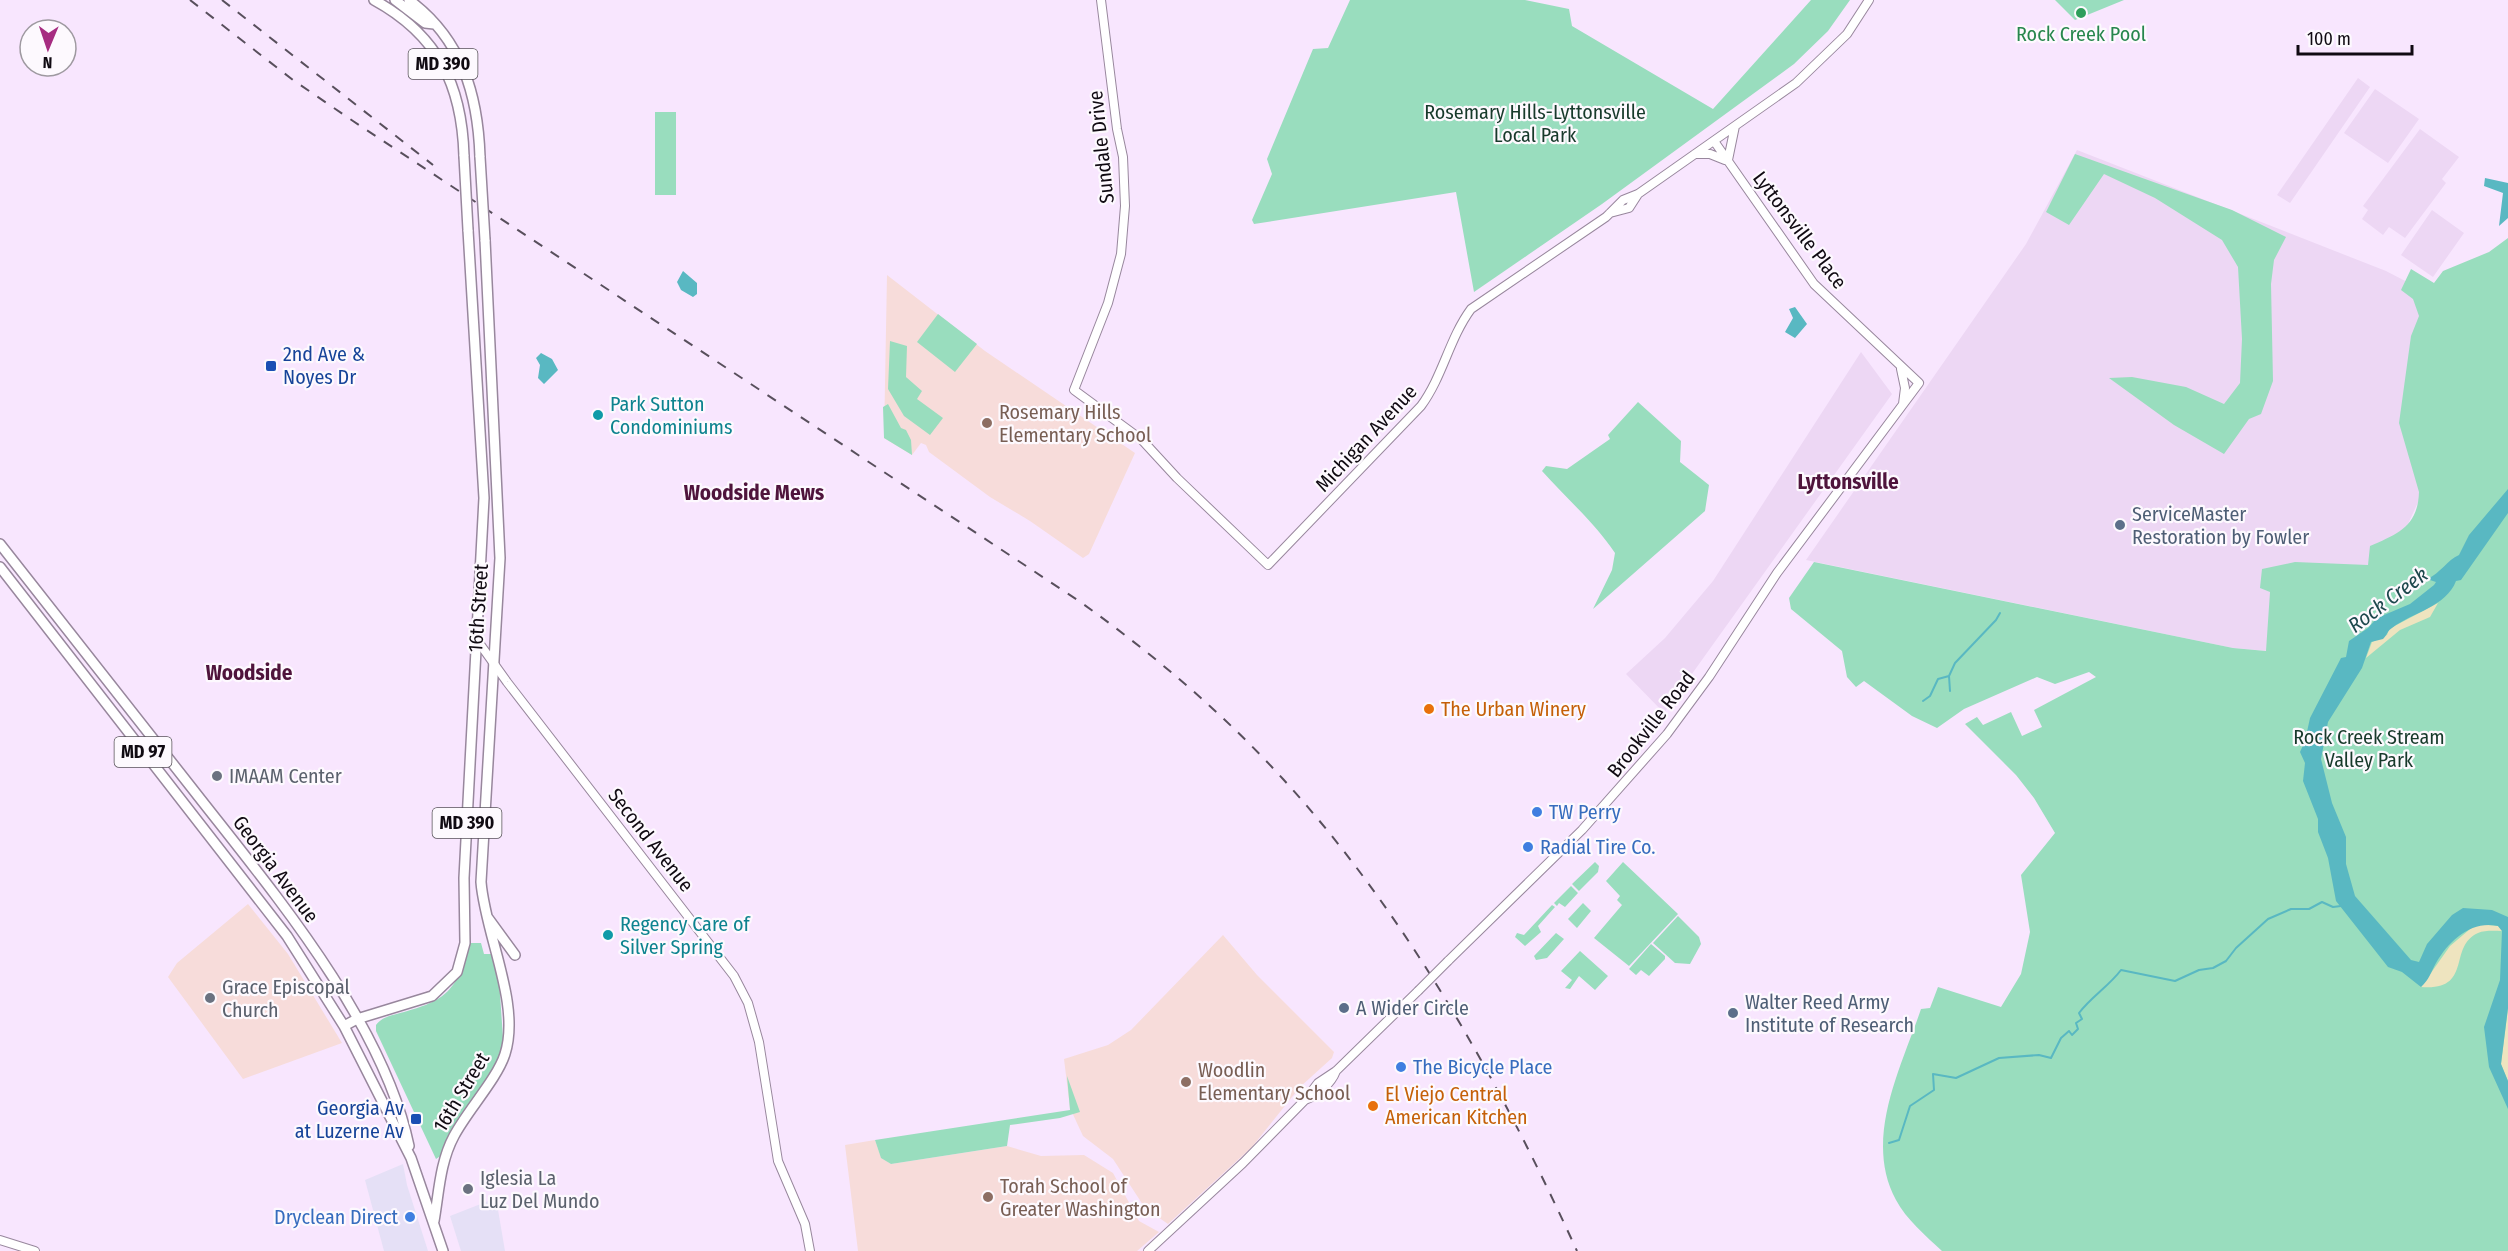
<svg xmlns="http://www.w3.org/2000/svg" width="2508" height="1251" font-family="'Fira Sans Condensed',sans-serif">
	<rect width="100%" height="100%" fill="#f8e6fe"/>
	<path fill="#e5e0f6" d="M403 1164 407 1185 428 1251H384L365 1180Z
		M496 1198 505 1251H461L450 1216Z"/>
	<path fill="#edd7f4" d="M2358 78 2370 87 2290 203 2277 195Z
		M2375 89 2419 119 2388 163 2344 133Z
		M2420 129 2459 157 2442 179 2446 183 2405 238 2389 227 2383 235 2362 219 2368 210 2363 206Z
		M2077 150 2386 271 2434 296 2420 498 2385 574 2267 651 2233 648 1806 560 2026 244Z
		M2432 210 2464 233 2433 277 2401 255Z
		M1861 352 1892 394 1664 713 1626 674 1665 638 1713 581Z"/>
	<path fill="#f7dcda" d="M887 275 985 351 1135 453 1089 554 1083 558 1030 521 990 497 929 452 926 445 921 443 912 455 884 438Z
		M248 904 288 954 342 1043 243 1079 168 977 177 963Z
		M1223 935 1257 975 1334 1052 1332 1058 1300 1087 1252 1147 1168 1224 1145 1208 1113 1159 1083 1136 1070 1108 1064 1059 1108 1045 1131 1030Z
		M875 1140 881 1157 891 1164 1007 1146 1041 1156 1084 1155 1113 1173 1139 1221 1159 1232 1137 1251H858L845 1145Z"/>
	<path fill="#99ddbe" d="M1350 0H1525L1569 9 1572 26 1713 109 1811 0H1850L1828 31 1794 64 1602 204 1474 292 1456 192 1254 224 1252 220 1272 174 1267 159 1313 49 1328 48Z
		M2055 0H2124L2075 20Z
		M655 112H676V195H655Z
		M2075 154 2232 210 2286 237 2274 260 2271 284 2273 381 2261 414 2249 419 2224 454 2174 425 2109 378 2132 377 2186 387 2224 404 2240 383 2242 339 2238 267 2222 240 2155 198 2104 174 2069 225 2046 212Z
		M2508 238V1251H1942C1926 1236 1906 1219 1896 1200 1863 1139 1901 1068 1921 1009L1930 1008 1938 987 2001 1007 2021 974 2030 932 2021 875 2055 833 2034 798 2016 775 1965 724 1977 717 1983 725 2011 712 2022 736 2042 727 2034 710 2096 677 2089 672 2055 684 2037 677 1964 709 1937 728 1912 716 1864 681 1856 687 1847 677 1842 651 1791 609 1789 598 1814 562 2233 648 2266 651 2270 592 2260 588 2262 569 2295 562 2368 565 2370 546C2398 534 2418 526 2419 492L2399 423 2411 336 2419 316 2413 299 2401 290 2411 269 2434 283 2443 271 2489 252Z
		M938 314 977 344 955 372 917 342Z
		M890 341 907 346 906 377 922 391 917 399 943 418 930 435 904 416 888 389Z
		M1638 402 1681 441 1680 462 1709 485 1705 511 1593 609 1612 570 1615 553C1595 523 1566 498 1542 471L1546 466 1567 469 1610 439 1608 435Z
		M888 404 901 428 906 430 911 440 912 455 884 438 883 407Z
		M1595 862 1599 866 1598 872 1579 891 1572 884Z
		M1623 862 1678 914 1629 966 1594 938 1622 905 1617 900 1620 896 1606 881Z
		M1571 886 1578 893 1565 907 1559 903 1557 906 1554 903Z
		M1583 903 1591 911 1577 928 1568 919Z
		M1552 905 1555 907 1538 926 1541 932 1525 946 1515 937 1517 933 1524 935Z
		M1678 916 1699 937 1701 944 1690 964 1675 963 1653 943Z
		M1556 933 1564 939 1547 958 1536 960 1534 956Z
		M470 943H481L484 954H491L499 979 504 1053 455 1128 442 1155 436 1159 376 1031V1025C382 1017 390 1016 400 1013 447 1001 457 990 470 943Z
		M1651 944 1665 956V959L1649 976 1641 970 1636 975 1629 969Z
		M1580 951 1608 976 1595 990 1579 976 1570 989 1565 988 1572 980 1561 971Z
		M1067 1076 1080 1112 1060 1118 1010 1125 1007 1146 891 1164 881 1158 875 1140 1070 1110Z"/>
	<path fill="#eee4bf" d="M2438 603 2430 617 2400 630 2366 658 2372 642 2387 635 2389 629Z
		M2476 924 2498 926 2502 931C2495 931 2485 930 2478 933 2447 947 2474 991 2421 987L2450 946Z
		M2508 1008V1081L2501 1064Z"/>
	<path fill="#59b8c2" d="M2485 178 2508 183V218L2499 226 2503 193 2484 186Z
		M683 271 697 283V294L693 297 681 290 677 282Z
		M1795 307 1807 324 1795 338 1785 332 1793 318 1789 309Z
		M541 353 552 359 558 370 544 384 538 378 540 365 536 358Z
		M2508 489V513L2461 580 2456 581C2446 607 2413 612 2392 628 2388 630 2387 635 2383 639L2371 642 2362 668 2328 722 2321 759 2332 803 2346 837V864L2355 896 2411 960 2419 962 2427 944 2452 915 2463 908 2492 910 2508 917V1008L2501 1064 2508 1081V1109L2489 1067 2484 1027 2500 980 2502 931 2498 926C2472 920 2449 940 2436 963 2431 972 2429 980 2421 987L2402 972 2388 967 2336 901 2328 858 2318 832V819L2303 781 2305 763 2300 752 2305 741 2310 718 2341 658 2346 657 2349 641 2368 628 2377 618 2410 604 2434 585 2436 582 2427 579C2441 573 2447 560 2459 555L2469 535Z"/>
	<g fill="none" stroke-linecap="round" stroke-linejoin="round">
		<path stroke="#59b8c2" stroke-width="2" d="M1950 691 1949 676 1955 663 1996 620 2000 613
			M1923 701 1930 696 1938 679 1949 676
			M1889 1143 1899 1140 1910 1106 1934 1090 1933 1074 1956 1078 1999 1058 2039 1055 2051 1058 2061 1038 2069 1031 2072 1035 2078 1029 2076 1023 2082 1019 2079 1013C2091 997 2109 986 2121 970L2175 981 2199 970 2213 968 2226 961 2236 948 2268 919 2291 909H2309L2322 902 2333 907 2341 906"/>
		<defs>
			<path id="tertiary" d="M1101 0 1117 129 1123 157 1125 206 1121 254 1108 303 1074 390 1142 440 1177 478 1268 565 1421 406C1443 376 1449 339 1471 309L1606 217 1623 200 1638 194 1796 83 1847 34 1869 0
				M1695 154H1710L1725 160
				M1728 160 1735 126
				M1610 213 1629 208 1638 194
				M1901 369 1905 388 1903 404
				M477 640 507 682 734 976 748 1003 759 1042 778 1161 805 1224 810 1251
				M1448 961 1582 830 1667 734 1709 677 1777 573 1919 383 1814 284 1714 141
				M1305 1100C1318 1095 1331 1084 1336 1071
				M0 1240 35 1251
				M1148 1251 1243 1163 1305 1100 1318 1083 1336 1071 1418 991"/>
			<path id="primary" d="M374 0C438 35 462 85 464 156
				M395 0 425 23 434 24
				M409 0C462 39 478 95 480 157
				M0 544C63 625 127 706 191 787 269 887 383 1020 409 1146
				M0 567 287 936 344 1026 411 1158 443 1251
				M488 918 515 955
				M344 1026 357 1019 432 996 457 972 465 943 464 878 484 498 468 230
				M434 1221C439 1192 440 1162 454 1136 467 1111 497 1079 505 1054 521 1004 485 934 481 882L500 558 485 240"/>
		</defs>
		<use href="#tertiary" stroke="#98879d" stroke-width="10"/>
		<use href="#primary" stroke="#98879d" stroke-width="12"/>
		<use href="#tertiary" stroke="#fff" stroke-width="8"/>
		<use href="#primary" stroke="#fff" stroke-width="9"/>
		<path stroke="#584f5c" stroke-width="2" stroke-dasharray="10 10" stroke-linecap="butt" d="M190 0 293 80 353 121 1079 601C1153 654 1222 712 1283 779 1408 916 1500 1083 1577 1251
			M222 0 433 165"/>
		<defs>
			<path id="tertiary-bridge" d="M1418 991 1448 961"/>
			<path id="primary-bridge" d="M464 156 468 230
				M480 157 485 240"/>
		</defs>
		<use href="#tertiary-bridge" stroke="#98879d" stroke-width="10" stroke-linecap="butt"/>
		<use href="#primary-bridge" stroke="#98879d" stroke-width="12" stroke-linecap="butt"/>
		<use href="#tertiary-bridge" stroke="#fff" stroke-width="8"/>
		<use href="#primary-bridge" stroke="#fff" stroke-width="9"/>
	</g>
	<circle fill="#2e9e5b" stroke="#fdf9fe" stroke-width="2" cx="2081" cy="13" r="6"/>
	<g fill="#1a4fb4" stroke="#fdf9fe" stroke-width="2">
		<rect x="265" y="360" width="12" height="12" rx="3"/>
		<rect x="410" y="1113" width="12" height="12" rx="3"/>
	</g>
	<g fill="#0f9aa8" stroke="#fdf9fe" stroke-width="2">
		<circle cx="598" cy="415" r="6"/>
		<circle cx="608" cy="935" r="6"/>
	</g>
	<g fill="#8d6e63" stroke="#fdf9fe" stroke-width="2">
		<circle cx="987" cy="423" r="6"/>
		<circle cx="1186" cy="1082" r="6"/>
		<circle cx="988" cy="1197" r="6"/>
	</g>
	<g fill="#5c6f8a" stroke="#fdf9fe" stroke-width="2">
		<circle cx="2120" cy="525" r="6"/>
		<circle cx="1344" cy="1008" r="6"/>
		<circle cx="1733" cy="1013" r="6"/>
	</g>
	<g fill="#e8710a" stroke="#fdf9fe" stroke-width="2">
		<circle cx="1429" cy="709" r="6"/>
		<circle cx="1373" cy="1106" r="6"/>
	</g>
	<g fill="#6b7280" stroke="#fdf9fe" stroke-width="2">
		<circle cx="217" cy="776" r="6"/>
		<circle cx="210" cy="998" r="6"/>
		<circle cx="468" cy="1189" r="6"/>
	</g>
	<g fill="#3f7fe0" stroke="#fdf9fe" stroke-width="2">
		<circle cx="1537" cy="812" r="6"/>
		<circle cx="1528" cy="847" r="6"/>
		<circle cx="1401" cy="1067" r="6"/>
		<circle cx="410" cy="1217" r="6"/>
	</g>
	<g text-anchor="middle" dominant-baseline="central" stroke-width="4.5" stroke-linejoin="round" paint-order="stroke">
		<g fill="#fdf9fe" stroke="#575259" stroke-width="1.5">
			<rect x="408.5" y="49" width="69" height="30" rx="4.5"/>
			<rect x="114.5" y="737" width="57" height="30" rx="4.5"/>
			<rect x="432.5" y="808" width="69" height="30" rx="4.5"/>
		</g>
		<g font-size="18" font-weight="bold" fill="#100a12">
			<text x="443" y="64">MD 390</text>
			<text x="143" y="752">MD 97</text>
			<text x="467" y="823">MD 390</text>
		</g>
		<g font-size="20" fill="#27864d" stroke="#fdf9fe">
			<text x="2081" y="34">Rock Creek Pool</text>
		</g>
		<g font-size="20" fill="#173a2b" stroke="#fdf9fe">
			<text x="1535" y="112">Rosemary Hills-Lyttonsville<tspan x="1535" dy="23">Local Park</tspan></text>
			<text x="2369" y="737">Rock Creek Stream<tspan x="2369" dy="23">Valley Park</tspan></text>
		</g>
		<g font-size="20" fill="#100a12" stroke="#fdf9fe">
			<text transform="translate(1101 147) rotate(-96)">Sundale Drive</text>
			<text transform="translate(1800 230) rotate(53)">Lyttonsville Place</text>
			<text transform="translate(1366 438) rotate(-47)">Michigan Avenue</text>
			<text transform="translate(478 608) rotate(-86)">16th Street</text>
			<text transform="translate(1651 724) rotate(-52)">Brookville Road</text>
			<text transform="translate(651 840) rotate(52)">Second Avenue</text>
			<text transform="translate(276 869) rotate(53)">Georgia Avenue</text>
			<text transform="translate(461 1092) rotate(-59)">16th Street</text>
		</g>
		<g font-size="20" fill="#164399" stroke="#fdf9fe" text-anchor="start">
			<text x="283" y="354">2nd Ave &amp;<tspan x="283" dy="23">Noyes Dr</tspan></text>
			<text x="404" y="1108" text-anchor="end">Georgia Av<tspan x="404" dy="23">at Luzerne Av</tspan></text>
		</g>
		<g font-size="20" fill="#0d838f" stroke="#fdf9fe" text-anchor="start">
			<text x="610" y="404">Park Sutton<tspan x="610" dy="23">Condominiums</tspan></text>
			<text x="620" y="924">Regency Care of<tspan x="620" dy="23">Silver Spring</tspan></text>
		</g>
		<g font-size="20" fill="#785e54" stroke="#fdf9fe" text-anchor="start">
			<text x="999" y="412">Rosemary Hills<tspan x="999" dy="23">Elementary School</tspan></text>
			<text x="1198" y="1070">Woodlin<tspan x="1198" dy="23">Elementary School</tspan></text>
			<text x="1000" y="1186">Torah School of<tspan x="1000" dy="23">Greater Washington</tspan></text>
		</g>
		<g font-size="20" fill="#4e5e75" stroke="#fdf9fe" text-anchor="start">
			<text x="2132" y="514">ServiceMaster<tspan x="2132" dy="23">Restoration by Fowler</tspan></text>
			<text x="1745" y="1002">Walter Reed Army<tspan x="1745" dy="23">Institute of Research</tspan></text>
			<text x="1356" y="1008">A Wider Circle</text>
		</g>
		<g font-size="20" fill="#c56008" stroke="#fdf9fe" text-anchor="start">
			<text x="1441" y="709">The Urban Winery</text>
			<text x="1385" y="1094">El Viejo Central<tspan x="1385" dy="23">American Kitchen</tspan></text>
		</g>
		<g font-size="20" fill="#5b616d" stroke="#fdf9fe" text-anchor="start">
			<text x="229" y="776">IMAAM Center</text>
			<text x="222" y="987">Grace Episcopal<tspan x="222" dy="23">Church</tspan></text>
			<text x="480" y="1178">Iglesia La<tspan x="480" dy="23">Luz Del Mundo</tspan></text>
		</g>
		<g font-size="20" fill="#366cbe" stroke="#fdf9fe" text-anchor="start">
			<text x="1549" y="812">TW Perry</text>
			<text x="1540" y="847">Radial Tire Co.</text>
			<text x="1413" y="1067">The Bicycle Place</text>
			<text x="398" y="1217" text-anchor="end">Dryclean Direct</text>
		</g>
		<g font-size="21" font-weight="bold" fill="#4f143c" stroke="#fdf9fe">
			<text x="1848" y="482">Lyttonsville</text>
			<text x="754" y="493">Woodside Mews</text>
			<text x="249" y="673">Woodside</text>
		</g>
		<g font-size="21" font-style="italic" fill="#1d484d" stroke="#fdf9fe">
			<text transform="translate(2388 600) rotate(-37)">Rock Creek</text>
		</g>
	</g>
	<g transform="translate(48 48) rotate(182)"><circle r="28" fill="#fdf9fe" stroke="#9e99a0" stroke-width="1.5"/>
	<path d="M0-4.5L10 22L0 15L-10 22Z" fill="#a62c81"/>
	<text y="-9" font-size="16" font-weight="bold" text-anchor="middle" fill="#100a12">N</text>
	</g>
	<path d="M2298 45v9h114v-9" fill="none" stroke="#100a12" stroke-width="3"/>
	<text x="2307" y="45" font-size="18" fill="#100a12" stroke="#fdf9fe" stroke-width="4.5" paint-order="stroke">100 m</text>
</svg>
